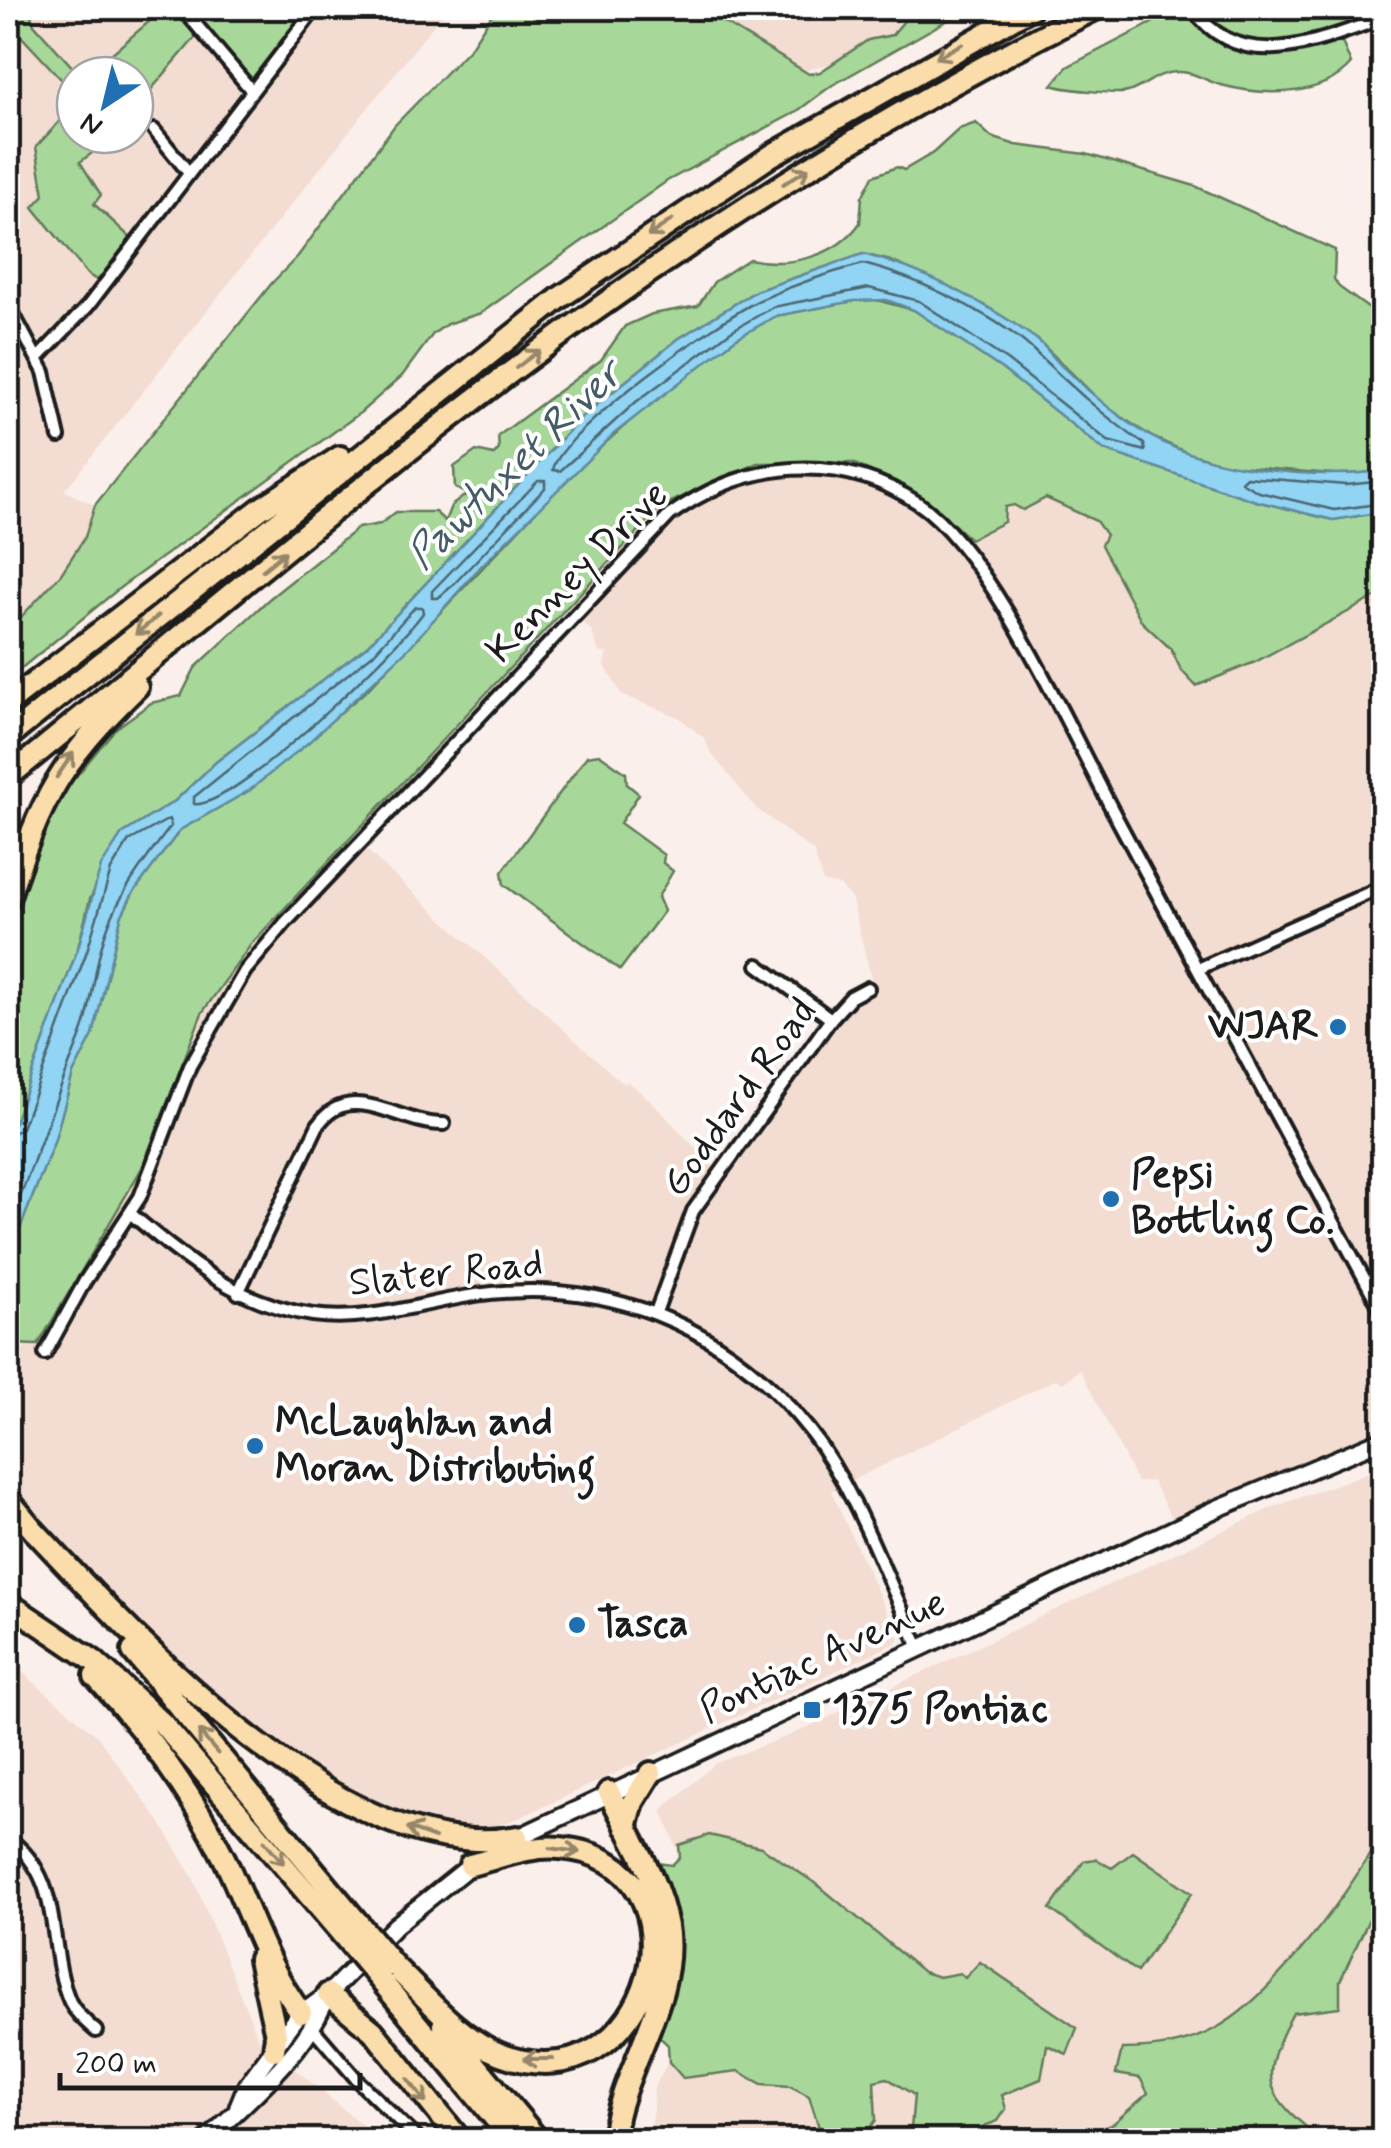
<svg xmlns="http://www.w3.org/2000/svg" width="1391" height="2148" font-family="Mynerve,sans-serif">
	<rect width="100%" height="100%" fill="#faefea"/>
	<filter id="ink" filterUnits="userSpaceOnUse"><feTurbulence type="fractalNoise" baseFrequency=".01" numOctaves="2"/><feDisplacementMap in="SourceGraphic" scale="20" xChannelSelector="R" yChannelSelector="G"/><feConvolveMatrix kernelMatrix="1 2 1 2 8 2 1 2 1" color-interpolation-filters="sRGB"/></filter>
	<g filter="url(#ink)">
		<path fill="#f3dcd1" d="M29 8H165L89 73 76 71 34 24Z
			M283 8H447L64 491 95 505 85 537 61 574 8 631V22L75 94V105L37 147 44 195 134 241 94 204 101 195 80 162 116 135H135V118L144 111V99L201 32 301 24Z
			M706 8H957L876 51 800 72 706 16Z
			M807 459 853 463 882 474 946 514 1004 511 1014 505 1023 510 1045 498 1096 521 1106 535 1101 545 1142 622 1171 649 1181 670 1196 686 1255 662 1383 593V1437L1176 1525 1152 1481 1137 1482 1080 1369 1063 1383 1056 1379 831 1491 900 1641 519 1818 472 1834 435 1831 363 1799 297 1760 211 1698 100 1592 8 1479V1368L26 1346 38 1345 142 1168 202 1013 252 943 353 838 619 1080 627 1085 625 1080 651 1101 717 1171 842 1000 872 981 852 900 840 885 823 882 814 852 756 808 710 752 705 739 679 717 622 695 604 664 607 654 599 652 591 630 567 608 662 506 758 463Z
			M1383 1467V2140H651L654 2088 692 2017 707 1926 662 1810 716 1763 791 1735 1269 1509Z
			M8 1660 97 1736 160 1822 192 1876 258 2038 380 2140H8Z"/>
		<path fill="#a7d899" stroke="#627a5a" stroke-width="2.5" d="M8 8H29L34 24 76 71 89 73 165 8H283L301 24 253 89 200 32 144 98 149 111 135 118V75H75V94L8 22Z
			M496 8H709L713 16 809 74 820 72 868 40 892 35 915 8H969L831 86 796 112 667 181 481 313 447 324 433 334 402 376 360 413 121 587 8 679V631L61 574 85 537 95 505 272 283 298 256 395 125 470 48Z
			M1181 8H1383V16L1338 32 1351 64C1322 98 1262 96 1221 85 1205 81 1194 71 1177 72 1157 72 1145 87 1128 92 1118 95 1062 89 1052 85L1067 67Z
			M75 105V135H116L80 162 101 195 94 204 134 241 103 284 87 274 33 207 44 195 36 147Z
			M976 123 991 137 1016 145 1086 154 1195 186 1335 250 1334 279 1339 287 1383 319V471L1346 475 1295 471 1229 465 1188 453 1152 437 1105 406 1038 340 938 282 891 261 863 254 756 291 678 339 583 416 367 646 216 762 175 801 122 834 90 899 78 948 8 1139V922L38 839 61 795 115 729 151 703 181 696 195 668 269 599 358 528 380 524 396 512H435L445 521 451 506 467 494 455 488 454 467 476 451 494 455 499 449 498 436 601 360 625 326 652 314 698 306 714 282 749 259C789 268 836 257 860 223L862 197 873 176 897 167 904 170 933 153 959 129Z
			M869 298 914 310 1002 369 1104 450 1256 501 1333 520 1383 512V593L1255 662 1196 686 1181 670 1171 649 1142 622 1101 545 1106 535 1096 521 1046 498 1023 510 1014 505 1005 507 1004 522 970 539 921 496 853 463H758L662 506 252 943 202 1013 142 1168 38 1345 8 1344V1259L54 1142 73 1074 93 1035 121 917 133 893 180 830 250 790 368 689 571 474 642 410 735 339 776 316Z
			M599 754 626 773 627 784 639 794 620 823 664 855 663 863 673 871 658 897 664 911 620 970 504 885 502 872 587 756Z
			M1383 1829V1889L1340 1981V2007L1293 2013C1257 2082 1264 2093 1322 2140H1079L1114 2123 1148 2093 1140 2078 1116 2074 1122 2049C1154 2049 1189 2044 1218 2027 1272 1997 1357 1885 1383 1829Z
			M709 1835 761 1847 818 1885 923 1972 939 1977 960 1973 965 1978 980 1962 1077 2028 1067 2054 1047 2045 1041 2079 1002 2095 1006 2109 998 2121 984 2126 983 2140H910L914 2095 887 2078 874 2081 876 2120 862 2140H823L809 2096 790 2086 762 2084 738 2071 683 2078 669 2062 668 2045 649 2027 661 1991 656 1863 672 1865 680 1857 679 1845Z
			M1133 1852 1192 1893 1137 1972 1050 1909 1084 1861 1095 1859 1112 1868Z"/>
		<path fill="#91d4f3" stroke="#628a9d" stroke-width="2.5" d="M863 254C923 269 985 302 1035 338 1047 347 1055 361 1067 371 1093 395 1120 419 1152 437 1213 471 1315 479 1383 471V512L1333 520 1256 501 1104 450 1002 369 914 310 887 300 854 301 776 316 735 339 615 433 479 568 408 649 309 742 250 790 180 830 133 893 121 917 93 1035 73 1074 54 1142 8 1259V1139L78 948 101 866 122 834 175 801 216 762 367 646 583 416 678 339 756 291Z"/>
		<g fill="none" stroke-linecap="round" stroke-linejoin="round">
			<path stroke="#4b6672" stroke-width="2.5" d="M863 264C913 276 996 315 1033 350 1070 385 1103 416 1144 444L1145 451 1108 441 1008 361 919 301 869 288 773 307 731 331 636 402 560 471 553 470C560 432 721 318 760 300 793 285 828 273 863 264Z
				M538 481H545V488L452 586 438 598H432V591Z
				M1384 481 1346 485 1246 477 1241 482 1259 492 1334 510 1384 503
				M415 607H422L423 613C396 650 233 810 194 804V797L373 654Z
				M8 1136 22 1128 87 951 111 870 129 841 169 819 171 826C140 867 112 902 100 952 93 979 92 1009 81 1035 55 1099 34 1164 8 1228"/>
			<defs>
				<path id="minor" d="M182 8 252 91
					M1192 8C1242 78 1319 40 1384 18
					M154 130 189 173
					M8 304 44 372 59 437
					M37 359 88 306 316 8
					M758 965 831 1019
					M1198 969 1384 886
					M131 1214C187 1261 238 1304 313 1315 363 1322 413 1306 463 1297 600 1273 725 1322 810 1431 858 1493 885 1577 919 1647
					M238 1293 318 1125C351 1078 399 1125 444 1124
					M656 1312 693 1211 831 1019 851 997 868 988
					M45 1354 85 1281 140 1197 190 1066 245 971 285 923 670 515C745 461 838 450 918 503 991 552 1071 733 1115 815 1204 982 1294 1148 1384 1315
					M8 1838C66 1880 45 1945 70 2002 76 2014 87 2023 96 2031
					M311 2026 360 2083 419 2140"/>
				<path id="secondary" d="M508 1842 1216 1509 1384 1439
					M238 2106 246 2086 297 2017 328 1994 396 1925 476 1861
					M207 2140C250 2097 306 2054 328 1994"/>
				<path id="motorway" d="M8 703 260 509 340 457
					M8 737 561 297 772 155 1031 8
					M8 777C199 622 387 460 587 316 749 200 919 96 1097 8
					M8 899C42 796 60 762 137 687
					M8 1499 35 1532
					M27 1523C135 1638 343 1870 517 1837
					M8 1603 94 1661 162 1723 342 1934
					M133 1651 357 1922
					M95 1676C146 1731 192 1793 225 1860 250 1912 266 1967 301 2013
					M609 1792C629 1834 659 1880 667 1926 679 2000 620 2068 613 2140
					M626 1827 633 1802 651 1773
					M259 1959 276 2035 274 2050
					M394 1966C425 1996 459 2038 500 2054 652 2113 720 1860 560 1848 530 1845 499 1858 470 1865
					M383 1983 513 2140
					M328 1994 373 2031 460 2140
					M443 2025 538 2140"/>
			</defs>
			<use href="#minor" stroke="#1c1c1c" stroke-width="18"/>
			<use href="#secondary" stroke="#1c1c1c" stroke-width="22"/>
			<use href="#motorway" stroke="#1c1c1c" stroke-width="28"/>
			<use href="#minor" stroke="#fff" stroke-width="10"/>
			<use href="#secondary" stroke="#fff" stroke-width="15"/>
			<use href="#motorway" stroke="#faddab" stroke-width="20"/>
			<defs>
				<path id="motorway-bridge" d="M357 1922 394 1966
					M342 1934 383 1983"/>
			</defs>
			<use href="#motorway-bridge" stroke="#1c1c1c" stroke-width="28" stroke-linecap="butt"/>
			<use href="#motorway-bridge" stroke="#faddab" stroke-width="20"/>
		</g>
		<defs><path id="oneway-shaft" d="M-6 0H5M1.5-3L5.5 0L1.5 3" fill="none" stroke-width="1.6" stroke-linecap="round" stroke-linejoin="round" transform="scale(2.5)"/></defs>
		<g stroke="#96866b">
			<use href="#oneway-shaft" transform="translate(949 51) rotate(151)"/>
			<use href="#oneway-shaft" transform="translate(796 176) rotate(-32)"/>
			<use href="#oneway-shaft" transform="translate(660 228) rotate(146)"/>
			<use href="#oneway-shaft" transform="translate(528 359) rotate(-37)"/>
			<use href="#oneway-shaft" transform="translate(274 561) rotate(-39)"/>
			<use href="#oneway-shaft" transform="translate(147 625) rotate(141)"/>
			<use href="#oneway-shaft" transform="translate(65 765) rotate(-56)"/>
			<use href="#oneway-shaft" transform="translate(208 1742) rotate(-130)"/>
			<use href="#oneway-shaft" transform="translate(421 1833) rotate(-160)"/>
			<use href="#oneway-shaft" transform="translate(565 1850) rotate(8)"/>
			<use href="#oneway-shaft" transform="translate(274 1852) rotate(50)"/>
			<use href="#oneway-shaft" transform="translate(538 2059) rotate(-180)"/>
			<use href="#oneway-shaft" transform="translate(417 2091) rotate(53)"/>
		</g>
	</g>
	<g fill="#1f6fb2" stroke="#fff" stroke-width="4">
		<circle cx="1338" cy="1027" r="10"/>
		<circle cx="1111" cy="1199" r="10"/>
		<circle cx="255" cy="1446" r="10"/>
		<circle cx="577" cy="1625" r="10"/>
		<rect x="802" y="1700" width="20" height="20" rx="5"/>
	</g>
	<g text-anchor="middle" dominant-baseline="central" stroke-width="8" stroke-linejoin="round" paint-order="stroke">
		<g font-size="40" fill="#1c1c1c" stroke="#fff">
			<text transform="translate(578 573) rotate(-45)">Kenney Drive</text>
			<text transform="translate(740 1098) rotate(-54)">Goddard Road</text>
			<text transform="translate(446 1274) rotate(-6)">Slater Road</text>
			<text transform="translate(823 1657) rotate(-25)">Pontiac Avenue</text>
		</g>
		<g font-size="40" font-weight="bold" fill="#1c1c1c" stroke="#fff" text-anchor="start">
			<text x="1318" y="1027" text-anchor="end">WJAR</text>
			<text x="1131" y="1176">Pepsi<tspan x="1131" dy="46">Bottling Co.</tspan></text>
			<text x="275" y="1423">McLaughlan and<tspan x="275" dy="46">Moran Distributing</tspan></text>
			<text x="597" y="1625">Tasca</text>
			<text x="832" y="1710">1375 Pontiac</text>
		</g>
		<g font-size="42" font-style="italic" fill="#455c67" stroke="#fff">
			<text transform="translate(515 466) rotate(-44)">Pawtuxet River</text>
		</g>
	</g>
	<rect width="1391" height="2148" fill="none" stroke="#fff" stroke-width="40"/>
	<rect x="20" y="20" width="1351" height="2108" fill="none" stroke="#1c1c1c" stroke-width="4" filter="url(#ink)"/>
	<g transform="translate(105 105) rotate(215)"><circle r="48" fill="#ffffff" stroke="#a4a4a4" stroke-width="2.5"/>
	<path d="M0-8L18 38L0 25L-18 38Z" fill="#1f6fb2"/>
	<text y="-15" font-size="28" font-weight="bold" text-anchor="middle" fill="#1c1c1c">N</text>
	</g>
	<path d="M60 2073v15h300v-15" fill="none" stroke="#1c1c1c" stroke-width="5"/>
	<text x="75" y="2073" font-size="30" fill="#1c1c1c" stroke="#ffffff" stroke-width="8" paint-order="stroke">200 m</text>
</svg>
